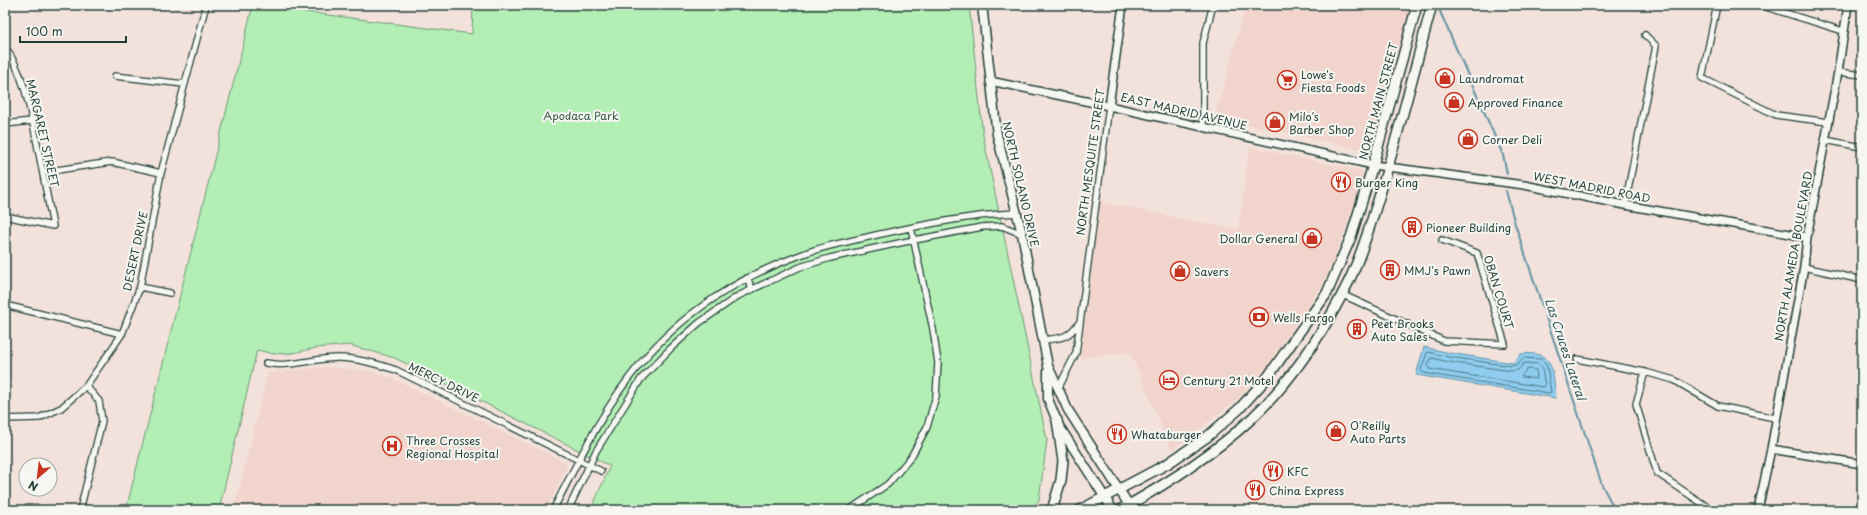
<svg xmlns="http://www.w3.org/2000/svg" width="1867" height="515" font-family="'Playpen Sans',sans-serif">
	<rect width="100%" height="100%" fill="#f3e2db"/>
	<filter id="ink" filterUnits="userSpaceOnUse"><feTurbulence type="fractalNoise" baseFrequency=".025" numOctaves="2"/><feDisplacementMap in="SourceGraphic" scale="8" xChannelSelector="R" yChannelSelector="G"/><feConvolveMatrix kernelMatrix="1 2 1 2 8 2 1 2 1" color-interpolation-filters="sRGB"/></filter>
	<g filter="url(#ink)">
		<path fill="#f1d4cb" d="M1246 5H1414L1372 152 1215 117Z
			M1250 147 1362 171 1364 178 1335 257 1323 284 1268 366 1234 402 1172 450 1130 352 1080 358 1100 202 1238 230Z
			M327 367 370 371 394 379 565 462 567 467 546 510H234L268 373Z"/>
		<path fill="#b3efb5" stroke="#699674" d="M253 5 472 34 473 5H969L983 136 1047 440 1039 500 1031 510H591L610 466 395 358 349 345 316 348 293 353 274 354 257 350 219 510H126Z"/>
		<path fill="#8fcdf0" stroke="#6293a5" d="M1424 347 1450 353 1513 363 1521 354C1556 350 1552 371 1556 398L1416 375Z"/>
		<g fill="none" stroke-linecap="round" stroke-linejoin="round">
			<path stroke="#4c777f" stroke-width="1" d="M1428 352 1449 357 1512 366 1516 365 1523 358 1541 359 1547 366 1551 392 1549 393 1423 373 1421 370Z
				M1432 358 1449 362 1512 371 1518 370 1524 363 1539 364 1542 368 1545 386 1543 387 1429 369 1428 366Z
				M1528 369 1536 370 1537 379 1522 377V375Z"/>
			<path stroke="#6293a5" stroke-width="2" d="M1438 7 1503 155 1507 174
				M1506 191 1515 224 1602 485 1615 510"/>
			<defs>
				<path id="minor" d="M1717 5 1702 78 1776 115 1828 122
					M1760 5 1843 31
					M5 47C23 72 29 104 35 133 41 164 47 195 53 226L5 216
					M1838 72 1862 75
					M115 76 184 84
					M5 124 32 121
					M1203 126V43L1213 5
					M1825 140 1862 147
					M43 172 112 162 161 173
					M1625 205 1656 46 1645 35
					M1804 267 1862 280
					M747 278 752 289
					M140 287 170 293
					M1341 294 1444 341 1505 344 1477 253 1442 240
					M5 305 122 334
					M1042 340C1061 338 1067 339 1079 323
					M1577 359 1645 372 1674 380 1718 406 1775 418
					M266 363C290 368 314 358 338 358 357 358 377 364 396 370L601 471
					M1645 372 1636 404 1657 473 1712 510
					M1058 389 1076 353 1109 106
					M5 419 39 418 61 408 86 386
					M80 510 102 421 99 401 86 386 122 334 140 287 161 173 206 5
					M553 510C579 460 603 408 640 364 682 313 741 276 803 254 827 245 852 241 876 235 923 225 969 215 1017 213
					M568 510 596 451 641 379 671 348 699 323 738 296 800 267 830 258 904 242 982 227 1002 226 1022 234
					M849 510 888 484 911 457 927 427 936 396 938 363 933 329 911 228"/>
				<path id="tertiary" d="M990 81 1109 106 1373 165 1524 185 1625 205 1807 237
					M1109 106 1123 5
					M1771 449 1862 464
					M1758 510 1771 449 1804 267 1807 237 1838 72 1848 5"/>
				<path id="secondary" d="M982 5 997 135 1022 234 1048 366 1068 410 1129 505
					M1048 371V399L1059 426 1113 510"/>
				<path id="primary" d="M1052 510 1061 480 1063 461 1057 420
					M1080 510 1167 464 1207 437 1239 409 1267 378 1327 293 1351 237 1373 165 1417 5
					M1120 510C1165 485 1211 456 1250 420 1291 382 1324 332 1349 281 1362 254 1371 223 1380 194 1399 131 1415 68 1432 5"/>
			</defs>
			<use href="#minor" stroke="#1f3d34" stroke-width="8"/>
			<use href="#tertiary" stroke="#1f3d34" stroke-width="10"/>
			<use href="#secondary" stroke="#1f3d34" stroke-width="11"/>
			<use href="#primary" stroke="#1f3d34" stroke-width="12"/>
			<use href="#minor" stroke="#f6f6f2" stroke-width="5.5"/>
			<use href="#tertiary" stroke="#f6f6f2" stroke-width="7"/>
			<use href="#secondary" stroke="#f6f6f2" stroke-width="8"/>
			<use href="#primary" stroke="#f6f6f2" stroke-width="9"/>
		</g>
	</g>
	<defs>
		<symbol id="shop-ring" viewBox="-11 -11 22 22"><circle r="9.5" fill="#f6f6f2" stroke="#c8321e" stroke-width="1.5"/><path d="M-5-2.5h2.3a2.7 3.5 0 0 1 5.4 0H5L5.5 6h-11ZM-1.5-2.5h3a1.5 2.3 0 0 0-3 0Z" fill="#c8321e"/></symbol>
		<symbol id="supermarket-ring" viewBox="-11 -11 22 22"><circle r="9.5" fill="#f6f6f2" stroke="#c8321e" stroke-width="1.5"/><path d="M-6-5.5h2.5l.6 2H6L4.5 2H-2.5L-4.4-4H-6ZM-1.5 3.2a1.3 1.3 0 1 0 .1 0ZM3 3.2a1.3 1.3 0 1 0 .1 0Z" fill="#c8321e"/></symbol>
		<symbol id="restaurant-ring" viewBox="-11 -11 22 22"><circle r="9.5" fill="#f6f6f2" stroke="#c8321e" stroke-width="1.5"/><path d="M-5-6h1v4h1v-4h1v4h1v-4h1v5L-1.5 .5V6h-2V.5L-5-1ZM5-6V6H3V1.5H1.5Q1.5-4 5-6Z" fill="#c8321e"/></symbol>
		<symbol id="building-ring" viewBox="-11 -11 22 22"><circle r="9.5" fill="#f6f6f2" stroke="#c8321e" stroke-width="1.5"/><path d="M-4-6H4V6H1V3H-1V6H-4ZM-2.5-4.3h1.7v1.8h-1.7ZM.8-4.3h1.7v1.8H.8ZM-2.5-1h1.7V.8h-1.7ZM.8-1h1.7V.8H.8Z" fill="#c8321e"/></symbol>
		<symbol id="bank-ring" viewBox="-11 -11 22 22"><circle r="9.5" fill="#f6f6f2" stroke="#c8321e" stroke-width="1.5"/><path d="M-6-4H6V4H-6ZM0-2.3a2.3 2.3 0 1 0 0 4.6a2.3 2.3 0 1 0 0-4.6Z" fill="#c8321e"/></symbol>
		<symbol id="hotel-ring" viewBox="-11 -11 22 22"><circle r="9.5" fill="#f6f6f2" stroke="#c8321e" stroke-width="1.5"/><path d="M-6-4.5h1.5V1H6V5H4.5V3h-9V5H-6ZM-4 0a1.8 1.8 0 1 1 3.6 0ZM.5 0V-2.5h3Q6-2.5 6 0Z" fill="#c8321e"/></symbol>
		<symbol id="hospital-ring" viewBox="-11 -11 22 22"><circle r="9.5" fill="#f6f6f2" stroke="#c8321e" stroke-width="1.5"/><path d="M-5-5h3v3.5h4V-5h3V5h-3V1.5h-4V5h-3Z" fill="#c8321e"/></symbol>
	</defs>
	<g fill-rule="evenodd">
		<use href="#shop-ring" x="1434" y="67" width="22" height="22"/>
		<use href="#supermarket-ring" x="1276" y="69" width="22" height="22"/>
		<use href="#shop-ring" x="1443" y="91" width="22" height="22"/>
		<use href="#shop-ring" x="1264" y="111" width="22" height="22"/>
		<use href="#shop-ring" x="1457" y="128" width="22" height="22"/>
		<use href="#restaurant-ring" x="1330" y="171" width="22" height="22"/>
		<use href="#building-ring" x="1401" y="216" width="22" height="22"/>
		<use href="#shop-ring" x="1301" y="227" width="22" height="22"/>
		<use href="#building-ring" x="1379" y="259" width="22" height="22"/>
		<use href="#shop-ring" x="1169" y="260" width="22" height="22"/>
		<use href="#bank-ring" x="1248" y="306" width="22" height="22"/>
		<use href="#building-ring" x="1346" y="318" width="22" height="22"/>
		<use href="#hotel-ring" x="1158" y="369" width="22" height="22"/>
		<use href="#shop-ring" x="1325" y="420" width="22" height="22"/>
		<use href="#restaurant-ring" x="1106" y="423" width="22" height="22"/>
		<use href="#hospital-ring" x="381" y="435" width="22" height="22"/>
		<use href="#restaurant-ring" x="1262" y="460" width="22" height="22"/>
		<use href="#restaurant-ring" x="1244" y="479" width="22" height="22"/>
	</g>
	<g text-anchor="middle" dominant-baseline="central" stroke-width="4" stroke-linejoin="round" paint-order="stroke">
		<g font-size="11" fill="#1f3d34" stroke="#f6f6f2" text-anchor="start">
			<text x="1301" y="74">Lowe's<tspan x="1301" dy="13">Fiesta Foods</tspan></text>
			<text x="1459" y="78">Laundromat</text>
			<text x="1468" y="102">Approved Finance</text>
			<text x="1289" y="116">Milo's<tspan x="1289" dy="13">Barber Shop</tspan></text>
			<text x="1482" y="139">Corner Deli</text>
			<text x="1355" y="182">Burger King</text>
			<text x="1426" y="227">Pioneer Building</text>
			<text x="1298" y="238" text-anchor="end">Dollar General</text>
			<text x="1404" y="270">MMJ's Pawn</text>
			<text x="1194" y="271">Savers</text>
			<text x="1273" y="317">Wells Fargo</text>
			<text x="1371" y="323">Peet Brooks<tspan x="1371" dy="13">Auto Sales</tspan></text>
			<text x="1183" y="380">Century 21 Motel</text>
			<text x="1350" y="425">O'Reilly<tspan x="1350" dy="13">Auto Parts</tspan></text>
			<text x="1131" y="434">Whataburger</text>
			<text x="406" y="440">Three Crosses<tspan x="406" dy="13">Regional Hospital</tspan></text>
			<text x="1287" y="471">KFC</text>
			<text x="1269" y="490">China Express</text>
		</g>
		<g font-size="11" fill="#1f3d34" stroke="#f6f6f2">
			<text transform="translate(1378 101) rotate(-75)">NORTH MAIN STREET</text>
			<text transform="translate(1184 111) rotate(13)">EAST MADRID AVENUE</text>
			<text transform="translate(43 133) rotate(77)">MARGARET STREET</text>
			<text transform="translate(1090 162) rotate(-82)">NORTH MESQUITE STREET</text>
			<text transform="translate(1021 184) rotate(77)">NORTH SOLANO DRIVE</text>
			<text transform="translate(1592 187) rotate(11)">WEST MADRID ROAD</text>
			<text transform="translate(135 251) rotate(-78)">DESERT DRIVE</text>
			<text transform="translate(1793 256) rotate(-80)">NORTH ALAMEDA BOULEVARD</text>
			<text transform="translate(1499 292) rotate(73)">OBAN COURT</text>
			<text transform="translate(444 382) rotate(26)">MERCY DRIVE</text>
		</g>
		<g font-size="11" fill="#355847" stroke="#f6f6f2">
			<text x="581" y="115">Apodaca Park</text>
		</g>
		<g font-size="12" font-style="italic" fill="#355a5a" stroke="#f6f6f2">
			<text transform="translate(1566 349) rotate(72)">Las Cruces Lateral</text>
		</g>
	</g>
	<rect width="1867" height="515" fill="none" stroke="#f6f6f2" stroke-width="20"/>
	<rect x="10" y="10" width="1847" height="495" fill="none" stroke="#1f3d34" stroke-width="1.5" filter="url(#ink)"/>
	<g transform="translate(38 477) rotate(208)"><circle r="19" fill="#f6f6f2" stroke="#a0aca6"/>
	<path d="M0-3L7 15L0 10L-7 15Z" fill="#c8321e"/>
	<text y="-6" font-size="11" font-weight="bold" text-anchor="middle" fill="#1f3d34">N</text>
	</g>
	<path d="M20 36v6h106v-6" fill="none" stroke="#1f3d34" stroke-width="2"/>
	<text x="26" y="36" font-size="12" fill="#1f3d34" stroke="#f6f6f2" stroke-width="3" paint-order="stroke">100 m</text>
</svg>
